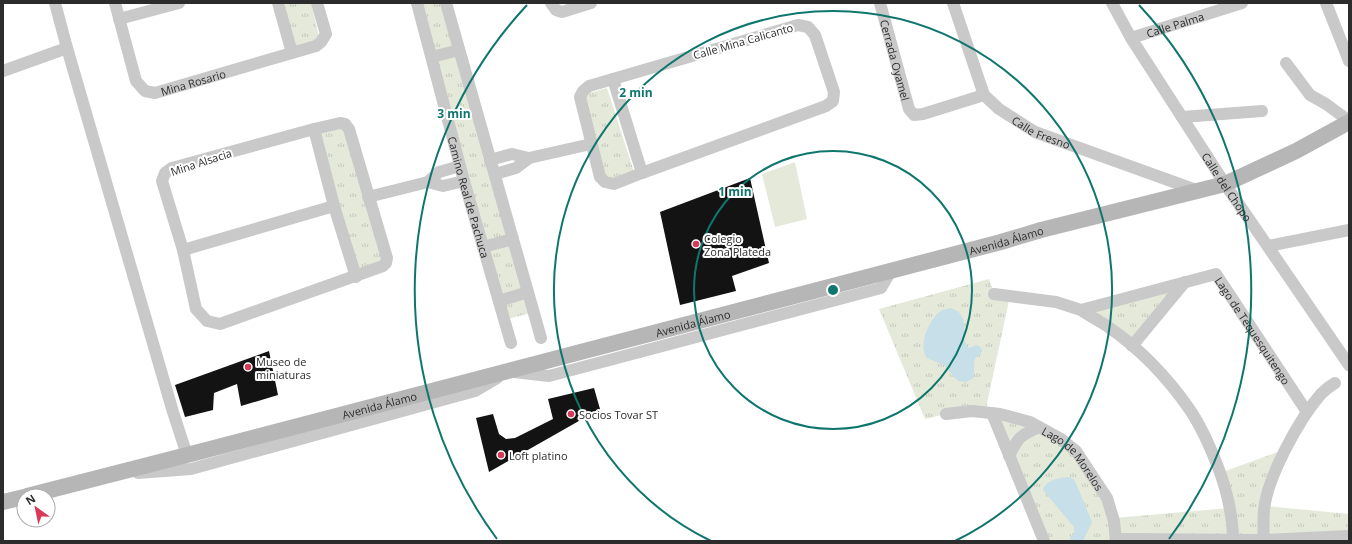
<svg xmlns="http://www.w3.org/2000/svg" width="1352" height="544" viewBox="0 0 1352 544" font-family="'Open Sans',sans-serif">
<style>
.park{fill:url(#park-tufts)}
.pitch{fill:#e4e9da}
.water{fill:#c7dfe8}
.building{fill:#131313}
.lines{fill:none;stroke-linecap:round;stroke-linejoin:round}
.street{stroke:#c9c9c9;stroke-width:12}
.secondary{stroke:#b6b6b6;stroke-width:16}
.ring{fill:none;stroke:#0f766e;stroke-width:2}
.poi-dot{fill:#d83958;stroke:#fff;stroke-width:1.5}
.labels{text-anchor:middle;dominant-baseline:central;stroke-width:4;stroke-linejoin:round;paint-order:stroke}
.street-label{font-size:11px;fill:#2c2c2c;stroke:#fff}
.poi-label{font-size:11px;fill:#2c2c2c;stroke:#fff;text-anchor:start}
.centre{fill:#0f766e;stroke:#fff;stroke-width:2}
.ring-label{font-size:12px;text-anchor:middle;font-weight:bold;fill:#0f766e;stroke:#fff;stroke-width:4;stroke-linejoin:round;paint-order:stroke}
</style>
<defs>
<pattern id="park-tufts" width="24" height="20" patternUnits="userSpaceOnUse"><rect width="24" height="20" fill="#e4e9da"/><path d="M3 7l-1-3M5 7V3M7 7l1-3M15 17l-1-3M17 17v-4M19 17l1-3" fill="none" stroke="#c4c8bb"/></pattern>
</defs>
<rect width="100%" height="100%" fill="#fff"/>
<g class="park">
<polygon points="284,3 311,3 320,41 295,47"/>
<polygon points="418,3 446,3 534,312 504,320"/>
<polygon points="607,88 634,172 606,180 582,95"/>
<polygon points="345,128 383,261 356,271 318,132"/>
<polygon points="989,279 994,294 1010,296 985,413 946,414 925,419 879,309"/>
<polygon points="1185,282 1132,346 1081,310"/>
<polygon points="992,413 1000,414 1076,451 1114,518 1230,508 1220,473 1286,449 1265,506 1349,514 1349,541 1044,541"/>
</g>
<polygon class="pitch" points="795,162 807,219 775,227 762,174"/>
<g class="water">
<path d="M951 308C974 316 957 338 969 348L977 345C980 346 982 348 982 352L976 357 974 361V376L972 379 966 382 958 381 944 365 927 358C918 346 928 324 937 314 941 310 946 309 951 308Z"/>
<path d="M1068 477 1072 478 1075 481 1092 522 1083 541H1070V538L1074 534V527L1043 490C1046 480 1059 478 1068 477Z"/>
</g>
<g class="building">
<polygon points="750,178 769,263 732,276 736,291 680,305 660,212"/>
<polygon points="269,351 278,395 241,406 237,384 214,393 213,410 185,417 175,385"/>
<polygon points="594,388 600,409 489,472 476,418 493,414 499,434 506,439 515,438 553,419 548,399"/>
</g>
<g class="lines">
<g class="street">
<polyline points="55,3 67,48 173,412 187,455"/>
<path id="s1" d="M115 3 136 81 145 91 155 93 316 46 321 42 326 34 317 3"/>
<polyline points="278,3 292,53"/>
<path id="s2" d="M417 3 464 181 511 343"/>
<polyline points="446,3 541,338"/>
<polyline points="551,3 556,10 562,12 591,3"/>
<path id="s3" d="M880 3 909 109 914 115 923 114 984 95"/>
<path id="s4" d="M953 3 984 95 999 109 1035 132 1196 190"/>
<path id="s5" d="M1112 3 1131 38 1225 184 1349 365"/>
<polyline points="1326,3 1349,61"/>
<polyline points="119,19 179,3"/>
<polygon points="798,25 808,27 815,35 834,92 833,101 826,106 642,173 614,184 605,182 600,177 580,97 583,91 589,86"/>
<path id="s6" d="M1131 38 1242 3"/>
<polyline points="432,57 459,50"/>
<polyline points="1286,63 1310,95 1326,104 1349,121"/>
<polyline points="3,71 67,48"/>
<polyline points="613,79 642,173"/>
<polyline points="1182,117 1262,111"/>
<polygon points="340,123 345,124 349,129 387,258 386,263 383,266 220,324 207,321 196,309 183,250 162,181 165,173 172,168 314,129"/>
<polyline points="314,129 334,206 356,277"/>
<polyline points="529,158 591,144"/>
<polyline points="490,160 512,154 529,158 516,168 495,174"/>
<polyline points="460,166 439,172 428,182 443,186 464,181"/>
<polyline points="368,197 428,182"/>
<polyline points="1268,246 1349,230"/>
<polyline points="483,247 513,239"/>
<polyline points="183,250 334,206"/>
<polyline points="994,294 1056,302 1081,310"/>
<polyline points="499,301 528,292"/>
<polyline points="1132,346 1185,282"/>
<polyline points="514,372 549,376 881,288 891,271"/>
<polyline points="992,413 1044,541"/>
<path id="s7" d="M946 414 972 411 1000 414 1030 422 1061 439 1076 451 1107 498 1114 521 1116 541"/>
<path d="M1009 456C1018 437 1021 435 1039 427"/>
<polyline points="138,473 191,469 475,391 497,378"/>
<polyline points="1116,539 1263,540 1349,536"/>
<path id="s8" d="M1233 541C1233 515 1227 491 1218 467 1211 449 1201 426 1190 410 1168 378 1139 348 1107 326 1098 320 1089 316 1081 310L1216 274 1307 412"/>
<path d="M1263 541C1264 531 1263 520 1264 510 1267 478 1299 419 1321 394 1325 390 1330 386 1335 383"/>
</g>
<g class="secondary">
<path id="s9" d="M27 496 187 455 1001 242 1041 230 1225 184 1296 151 1349 122"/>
<polyline points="3,502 24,497"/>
</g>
</g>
<g class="ring">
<circle cx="833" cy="290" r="139"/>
<path d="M711 541A279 279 0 1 1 955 541"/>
<path d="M497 539A418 418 0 0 1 527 5M1139 5A418 418 0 0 1 1169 539"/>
</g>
<g class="poi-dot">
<circle cx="696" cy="244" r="4"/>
<circle cx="248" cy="367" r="4"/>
<circle cx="571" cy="414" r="4"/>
<circle cx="501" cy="455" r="4"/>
</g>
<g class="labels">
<g class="street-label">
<text stroke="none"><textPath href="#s6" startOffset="46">Calle Palma</textPath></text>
<text transform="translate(743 41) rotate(-16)">Calle Mina Calicanto</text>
<text stroke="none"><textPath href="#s3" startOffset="59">Cerrada Oyamel</textPath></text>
<text stroke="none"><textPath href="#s1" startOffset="144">Mina Rosario</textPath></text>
<text stroke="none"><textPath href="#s4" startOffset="166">Calle Fresno</textPath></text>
<text transform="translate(201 162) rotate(-18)">Mina Alsacia</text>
<text stroke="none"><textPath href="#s5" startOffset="217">Calle del Chopo</textPath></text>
<text stroke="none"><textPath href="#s2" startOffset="201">Camino Real de Pachuca</textPath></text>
<text stroke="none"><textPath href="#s9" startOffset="1012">Avenida Álamo</textPath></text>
<text stroke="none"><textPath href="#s9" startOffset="688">Avenida Álamo</textPath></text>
<text stroke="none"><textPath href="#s8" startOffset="496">Lago de Tequesquitengo</textPath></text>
<text stroke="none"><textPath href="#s9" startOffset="364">Avenida Álamo</textPath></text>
<text stroke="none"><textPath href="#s7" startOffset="143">Lago de Morelos</textPath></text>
</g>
<g class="poi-label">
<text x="704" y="238">Colegio<tspan x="704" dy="13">Zona Plateda</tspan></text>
<text x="256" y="361">Museo de<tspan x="256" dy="13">miniaturas</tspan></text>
<text x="579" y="414">Socios Tovar ST</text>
<text x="509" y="455">Loft platino</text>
</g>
</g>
<circle cx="833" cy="290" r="6" class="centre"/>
<g class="ring-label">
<text x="636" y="97">2 min</text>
<text x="454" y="118">3 min</text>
<text x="735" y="196">1 min</text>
</g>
<rect width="1352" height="544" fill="none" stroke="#2c2c2c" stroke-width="8"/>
<g transform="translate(36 508) rotate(327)"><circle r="19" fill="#ffffff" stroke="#ababab"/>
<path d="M0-3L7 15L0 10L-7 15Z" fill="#d83958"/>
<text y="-6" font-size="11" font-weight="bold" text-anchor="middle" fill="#2c2c2c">N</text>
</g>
</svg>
